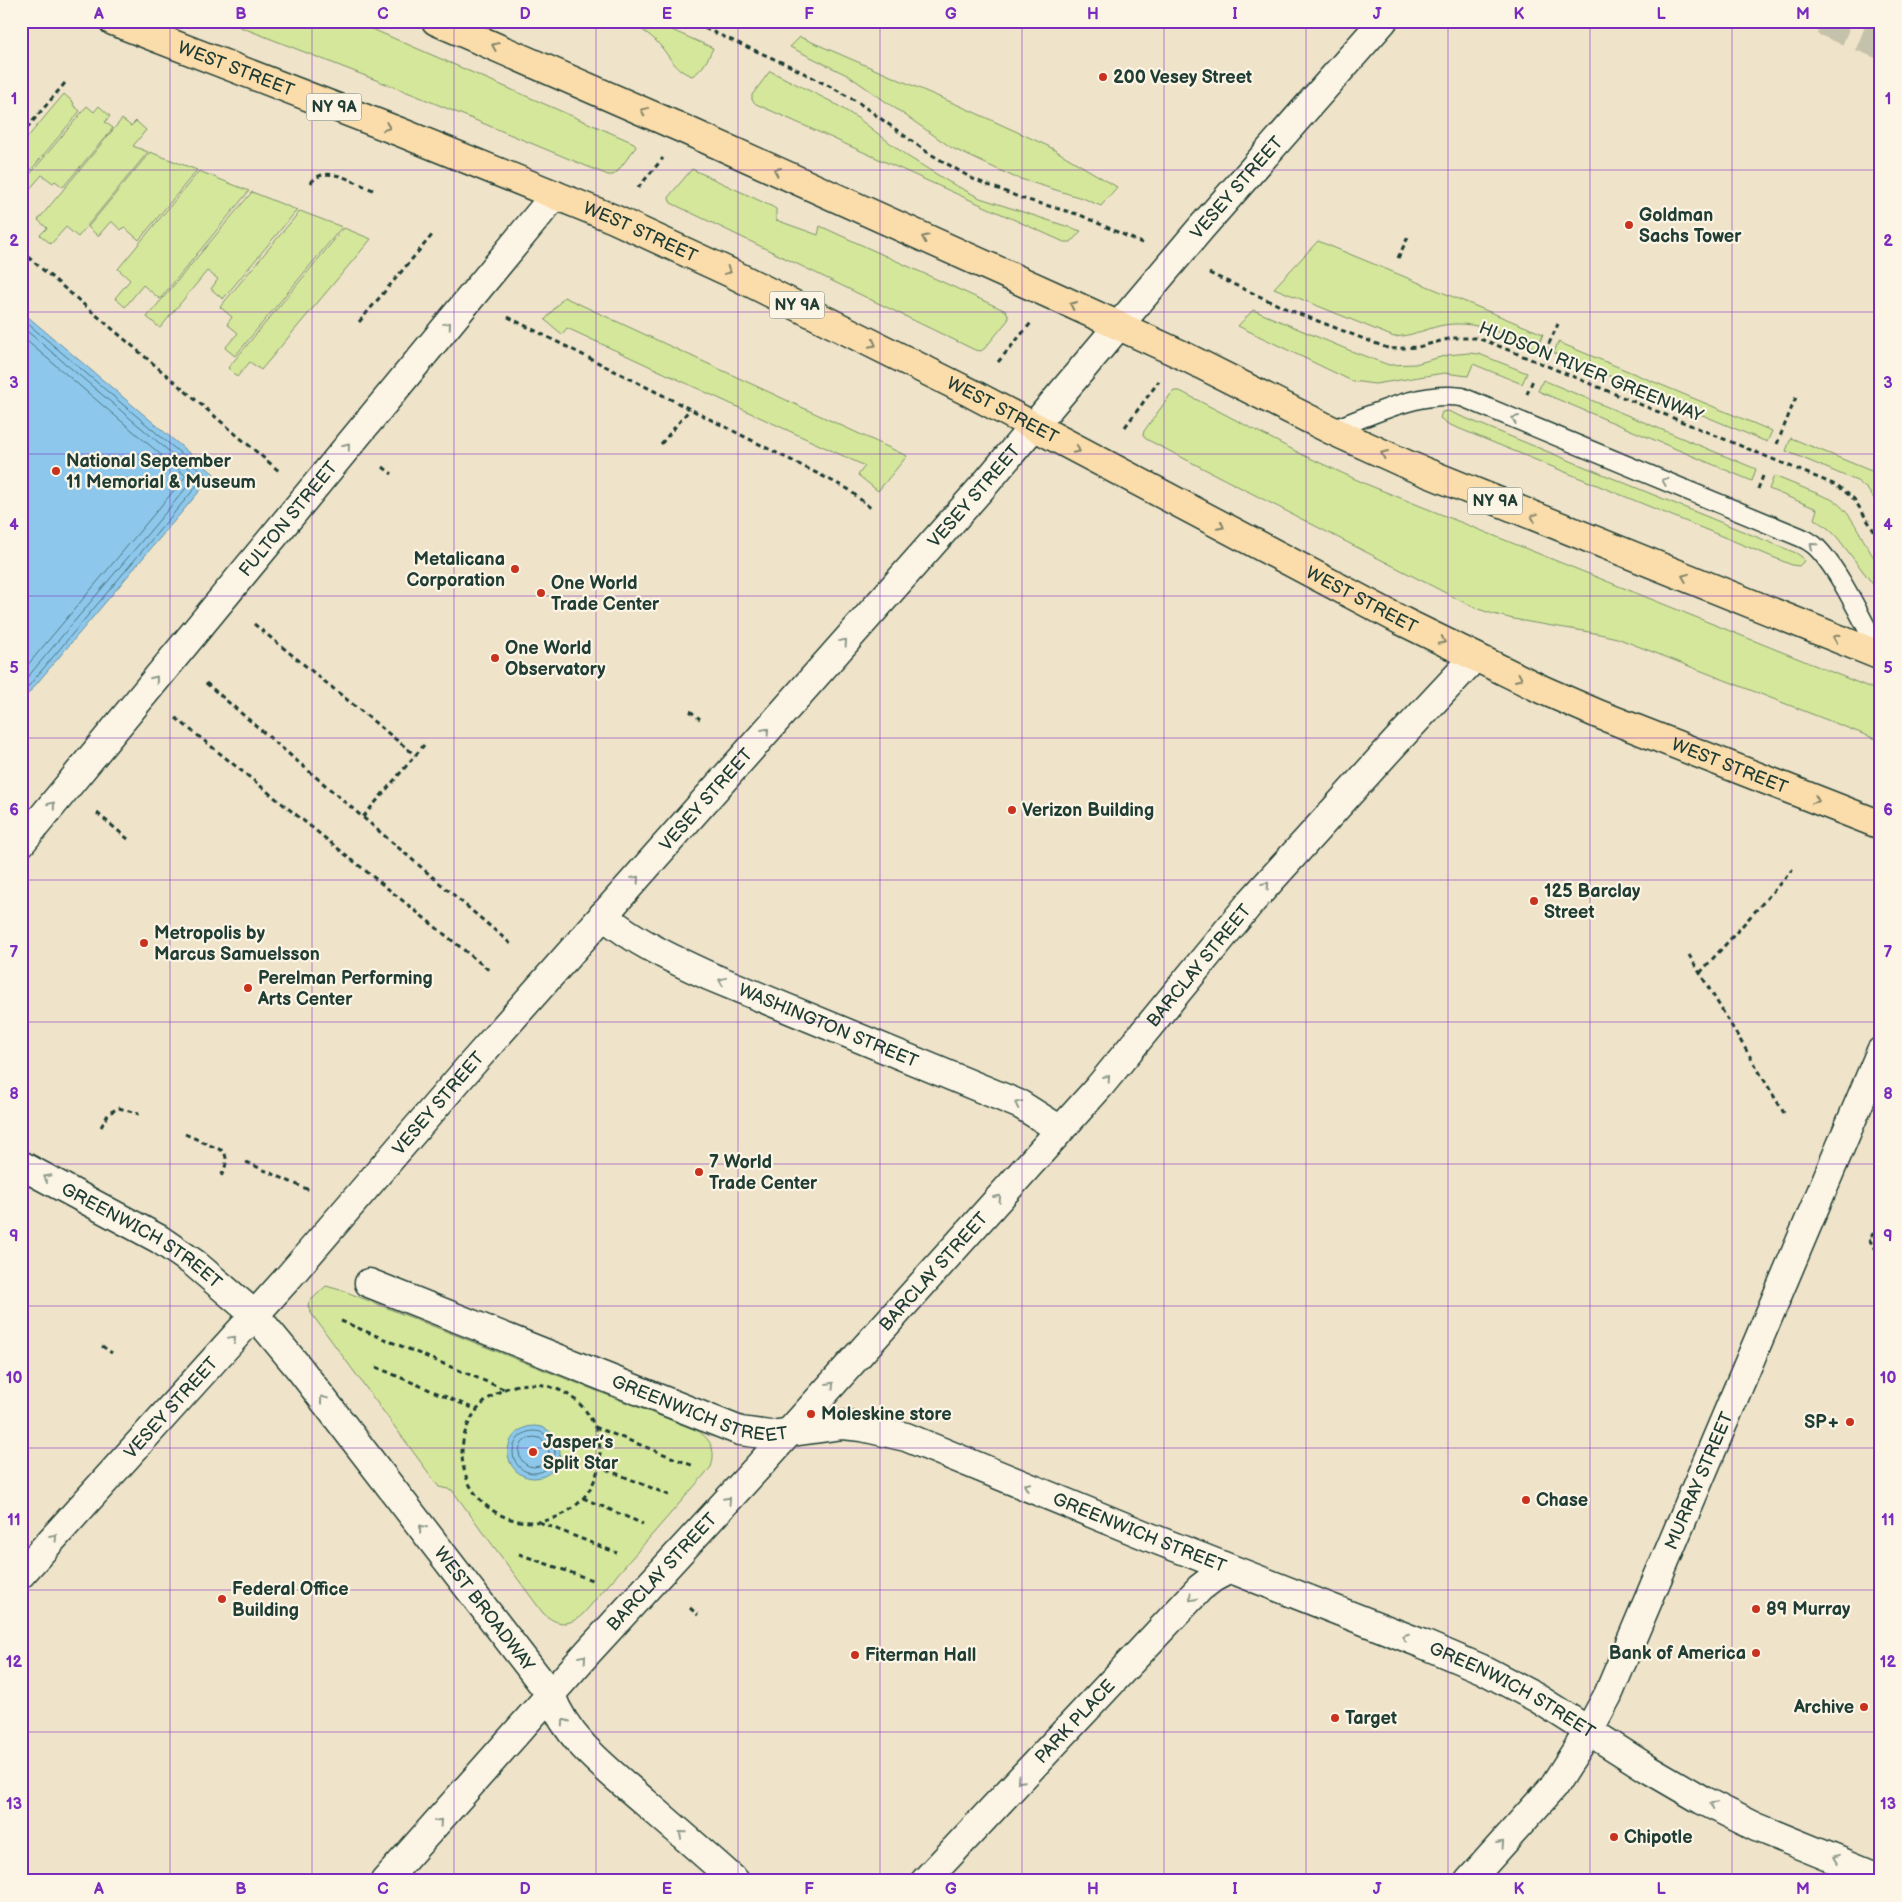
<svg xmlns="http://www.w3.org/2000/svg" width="1902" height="1902" viewBox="0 0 1902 1902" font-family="'Balsamiq Sans',sans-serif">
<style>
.green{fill:#d4e79b;stroke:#7a9268}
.water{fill:#8dc8ec;stroke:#6190a2}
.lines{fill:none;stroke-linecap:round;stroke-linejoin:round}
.shore{stroke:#4b757e;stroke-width:1}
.street-tunnel{stroke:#c5c2ab;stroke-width:28;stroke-dasharray:28 14;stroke-linecap:butt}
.lane-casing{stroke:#1f3d34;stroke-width:21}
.street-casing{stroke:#1f3d34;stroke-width:31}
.secondary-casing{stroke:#1f3d34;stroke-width:31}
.highway-casing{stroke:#1f3d34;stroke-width:31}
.path{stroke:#1f3d34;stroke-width:3;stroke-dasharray:5 4;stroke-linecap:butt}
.lane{stroke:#fcf5e5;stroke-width:18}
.street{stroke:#fcf5e5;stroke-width:28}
.secondary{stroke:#fcf5e5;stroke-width:28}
.highway{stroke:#fbddab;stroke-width:28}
.oneway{stroke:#82856a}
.oneway2{stroke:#8e998c}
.grid{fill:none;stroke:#7b2cbf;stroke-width:1;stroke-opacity:0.55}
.poi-dot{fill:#c8321e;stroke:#fcf5e5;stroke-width:2}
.labels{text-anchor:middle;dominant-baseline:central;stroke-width:4.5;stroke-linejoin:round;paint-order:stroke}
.shield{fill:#fcf5e5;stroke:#617469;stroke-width:1}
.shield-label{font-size:16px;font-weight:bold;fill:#1f3d34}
.street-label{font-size:18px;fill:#1f3d34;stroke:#fcf5e5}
.poi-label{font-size:18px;font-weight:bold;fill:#1f3d34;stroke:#fcf5e5;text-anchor:start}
.neatline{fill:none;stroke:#7b2cbf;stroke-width:2}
.grid-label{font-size:16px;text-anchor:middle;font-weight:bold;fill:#7b2cbf}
</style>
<rect width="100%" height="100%" fill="#efe3c9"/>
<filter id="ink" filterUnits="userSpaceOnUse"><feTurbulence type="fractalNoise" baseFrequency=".02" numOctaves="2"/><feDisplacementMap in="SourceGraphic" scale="10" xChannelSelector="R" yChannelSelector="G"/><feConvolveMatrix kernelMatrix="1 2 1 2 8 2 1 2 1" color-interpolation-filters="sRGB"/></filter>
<g filter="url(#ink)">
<g class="green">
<polygon points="225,21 354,21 634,143 636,147 617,172 613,175 608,175 417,96"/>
<path d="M623 21H651L713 48C708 59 703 70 692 76 673 70 668 52 655 40 646 31 635 26 623 21Z"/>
<polygon points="800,37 967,109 1048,146 1117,187 1101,206 1085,199 1014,177 952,148 849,76 790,47"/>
<polygon points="770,71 832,102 859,119 907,156 949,182 980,198 1081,231 1071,242 1064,242 756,104 752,100 752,95"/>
<polygon points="64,94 74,103 73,105 80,111 21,182 21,145"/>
<polygon points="87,106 94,112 99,106 110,116 105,122 113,128 63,187 55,181 53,183 42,175 27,192 21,188 21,185"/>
<polygon points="122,119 131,126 136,121 146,130 133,146 148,152 78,237 66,227 51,244 40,235 47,228 38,220"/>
<polygon points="150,152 197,170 139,240 124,227 121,230 111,221 98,236 88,227"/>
<polygon points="692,169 771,206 776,209 776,220 818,235 820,226 1006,311 1008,315 1008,320 985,348 981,351 975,350 671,203 669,199 670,195"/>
<polygon points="199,171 249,191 160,299 143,285 125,307 115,298 130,280 118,269"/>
<polygon points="252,192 297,210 223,299 211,289 218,279 207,271 160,328 147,317"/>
<polygon points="300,211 342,227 235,356 225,348 238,333 227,324 232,317 220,307"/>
<polygon points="344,228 371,239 261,370 250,362 237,377 228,368"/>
<path d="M1318 241 1543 334 1537 349C1506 335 1474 318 1439 326 1424 330 1410 336 1394 337L1274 288Z"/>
<polygon points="564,297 907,456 878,491 858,475 865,466 567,328 562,334 545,320"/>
<polygon points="1253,310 1351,351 1389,365 1415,364 1448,355 1469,353 1479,354 1527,373 1522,384 1473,364 1468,376 1444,373 1375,384 1352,381 1238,326"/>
<polygon points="1558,342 1772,431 1767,442 1554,353"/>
<polygon points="1543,380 1756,469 1752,481 1538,391"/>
<path d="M1174 391H1180L1303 455 1366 484 1881 692V741L1617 638C1570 626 1521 625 1475 608L1146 439 1143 435 1144 431 1171 394Z"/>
<polygon points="1448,411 1796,553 1802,557 1804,561 1799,566 1792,565 1448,424 1440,418 1442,412"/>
<polygon points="1791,438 1881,475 1881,508 1867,489 1857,481 1786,451"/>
<path d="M1774 476 1831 499C1856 513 1862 546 1881 566V595L1837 537 1829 529 1814 519 1817 509 1769 489Z"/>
<path d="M326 1286 344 1291 698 1431C712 1440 716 1452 711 1467L583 1614C569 1627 556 1625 543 1613L452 1490 439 1487 311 1313 308 1306 309 1302Z"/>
</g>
<g class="water">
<polygon points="21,311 214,474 21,702"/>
<circle cx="534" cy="1452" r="26"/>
</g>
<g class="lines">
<g class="shore">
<polyline points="21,318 206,475 21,695"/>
<polyline points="21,326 197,475 21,685"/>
<polyline points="21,336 186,476 21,673"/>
<circle cx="534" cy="1452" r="21"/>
<circle cx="534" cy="1452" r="15"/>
</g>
<polyline class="street-tunnel" points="1822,21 1881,45"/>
<defs>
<path id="lane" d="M1331 430C1373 415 1417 391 1462 397L1800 537C1805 539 1810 542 1814 545 1838 566 1864 625 1881 654"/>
<g id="street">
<path id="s1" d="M21 843 555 195"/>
<path id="s2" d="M603 915C635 942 672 959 709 976L1021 1105 1059 1129"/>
<path id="s3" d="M21 1165 159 1239 194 1263 255 1315 299 1368 551 1695C567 1741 611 1772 646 1803 676 1829 706 1855 735 1881"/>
<path id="s4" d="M369 1283 740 1431 770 1435 843 1425 862 1427 906 1437 1152 1538 1423 1644 1482 1669 1537 1698 1647 1768 1702 1800 1756 1827 1881 1878"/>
<path id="s5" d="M21 1574 287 1279 471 1065 985 484 1201 228 1383 21"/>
<path id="s6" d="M925 1881 1200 1588 1213 1578 1230 1569"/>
</g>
<g id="secondary">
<path id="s7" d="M385 1881 589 1651 758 1467 1099 1087 1251 902 1393 745 1475 657"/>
<path id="s8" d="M1469 1881 1553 1787 1588 1732 1608 1695 1881 1051"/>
</g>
<g id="highway">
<path id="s9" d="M113 21 400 132 614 219 731 273 971 393 1402 621 1543 690 1598 714 1881 825"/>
<polyline points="436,21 688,131 1054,296 1180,354 1331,430 1408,465 1881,656"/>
</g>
</defs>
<use href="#lane" class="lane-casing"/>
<use href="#street" class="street-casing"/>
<use href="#secondary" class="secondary-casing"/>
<use href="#highway" class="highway-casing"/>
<g class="path">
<polyline points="688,21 788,65 835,89 859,103 927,152 973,179 1021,198 1080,215 1144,244"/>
<polyline points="21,135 65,83"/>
<path d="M311 183C325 163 355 183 373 190"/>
<polyline points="638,188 663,158"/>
<polyline points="21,251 279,471"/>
<polyline points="1398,258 1408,237"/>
<polyline points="1209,273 1287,309 1390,349 1418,347 1452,338 1476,338 1489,342 1838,486 1854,499 1881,542"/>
<polyline points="508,317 848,489 873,510"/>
<polyline points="359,322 433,234"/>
<polyline points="1545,352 1558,324"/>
<polyline points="998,362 1031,323"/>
<polyline points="1527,394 1533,380"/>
<polyline points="1125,427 1159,381"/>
<polyline points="661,444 690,409"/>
<polyline points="1777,444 1796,397"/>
<polyline points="383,467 392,474"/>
<polyline points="1758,489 1763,476"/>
<polyline points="254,624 415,755"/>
<polyline points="206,683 512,945"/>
<polyline points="690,711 700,719"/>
<polyline points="176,718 490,971"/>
<polyline points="97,813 128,839"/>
<polyline points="363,817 424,745"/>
<polyline points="1689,955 1784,1113"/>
<polyline points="1700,973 1793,869"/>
<polyline points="101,1127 109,1113 119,1108 139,1114"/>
<path d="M185 1134 223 1151C230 1161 224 1169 220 1179"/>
<polyline points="246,1162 309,1190"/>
<polyline points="1881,1228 1868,1238 1881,1256"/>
<polyline points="341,1321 504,1389"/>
<polyline points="102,1346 112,1353"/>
<polyline points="376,1367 477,1410"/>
<circle cx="531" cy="1453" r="69"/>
<polyline points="595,1427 694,1466"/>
<polyline points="598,1466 669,1495"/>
<polyline points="583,1498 643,1524"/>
<polyline points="539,1522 617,1553"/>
<polyline points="519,1554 592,1580"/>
<polyline points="690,1608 698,1615"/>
</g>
<use href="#lane" class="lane"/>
<use href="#street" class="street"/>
<use href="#secondary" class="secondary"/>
<use href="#highway" class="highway"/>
</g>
<defs><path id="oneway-chevron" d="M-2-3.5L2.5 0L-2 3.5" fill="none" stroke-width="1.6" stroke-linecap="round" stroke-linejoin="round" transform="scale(1.25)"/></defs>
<g class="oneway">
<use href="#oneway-chevron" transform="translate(495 46) rotate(-157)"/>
<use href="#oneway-chevron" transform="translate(644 111) rotate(-156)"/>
<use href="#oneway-chevron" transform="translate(387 127) rotate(21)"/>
<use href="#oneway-chevron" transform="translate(777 171) rotate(-156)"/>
<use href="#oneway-chevron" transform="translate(925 238) rotate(-156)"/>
<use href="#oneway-chevron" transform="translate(728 271) rotate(25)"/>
<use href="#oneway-chevron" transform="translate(1073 305) rotate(-155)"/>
<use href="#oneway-chevron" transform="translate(873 344) rotate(27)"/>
<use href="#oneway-chevron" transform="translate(1077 450) rotate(28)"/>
<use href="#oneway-chevron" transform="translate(1384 454) rotate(-156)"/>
<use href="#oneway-chevron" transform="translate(1534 517) rotate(-158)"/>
<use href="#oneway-chevron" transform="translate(1221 526) rotate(28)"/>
<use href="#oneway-chevron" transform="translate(1685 577) rotate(-158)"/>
<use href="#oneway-chevron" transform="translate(1836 638) rotate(-158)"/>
<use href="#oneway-chevron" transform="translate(1442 641) rotate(27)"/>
<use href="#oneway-chevron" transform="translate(1519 678) rotate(25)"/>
<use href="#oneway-chevron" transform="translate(1816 800) rotate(22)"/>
</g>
<g class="oneway2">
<use href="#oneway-chevron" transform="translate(448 325) rotate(-50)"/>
<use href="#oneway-chevron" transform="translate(1515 419) rotate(-157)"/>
<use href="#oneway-chevron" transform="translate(347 446) rotate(-51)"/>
<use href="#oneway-chevron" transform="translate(1665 481) rotate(-158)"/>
<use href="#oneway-chevron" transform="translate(1813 546) rotate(-140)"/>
<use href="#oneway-chevron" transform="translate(844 642) rotate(-49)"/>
<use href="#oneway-chevron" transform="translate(155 679) rotate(-51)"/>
<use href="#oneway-chevron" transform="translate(766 731) rotate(-49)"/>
<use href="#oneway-chevron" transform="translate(52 805) rotate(-51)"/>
<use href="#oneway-chevron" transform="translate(636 879) rotate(-49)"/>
<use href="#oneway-chevron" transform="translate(1266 885) rotate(-48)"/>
<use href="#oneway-chevron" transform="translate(722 981) rotate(-158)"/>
<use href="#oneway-chevron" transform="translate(1107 1078) rotate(-49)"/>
<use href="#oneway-chevron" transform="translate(1018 1104) rotate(-154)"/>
<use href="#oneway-chevron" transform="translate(47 1178) rotate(-152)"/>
<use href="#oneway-chevron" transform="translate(998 1198) rotate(-48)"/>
<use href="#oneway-chevron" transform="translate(233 1339) rotate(-47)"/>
<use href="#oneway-chevron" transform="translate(831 1385) rotate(-48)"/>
<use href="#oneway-chevron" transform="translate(323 1399) rotate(-127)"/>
<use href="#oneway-chevron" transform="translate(1027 1486) rotate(-157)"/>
<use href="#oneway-chevron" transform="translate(728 1500) rotate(-47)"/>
<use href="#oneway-chevron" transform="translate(422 1528) rotate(-128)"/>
<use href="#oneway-chevron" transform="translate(54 1537) rotate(-48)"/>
<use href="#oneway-chevron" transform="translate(1192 1598) rotate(132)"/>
<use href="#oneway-chevron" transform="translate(1405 1637) rotate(-159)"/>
<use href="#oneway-chevron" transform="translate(583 1658) rotate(-49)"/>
<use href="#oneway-chevron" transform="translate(565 1722) rotate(-125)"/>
<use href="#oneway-chevron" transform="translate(1020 1780) rotate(133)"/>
<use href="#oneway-chevron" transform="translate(1713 1805) rotate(-153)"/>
<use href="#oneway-chevron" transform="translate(439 1822) rotate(-48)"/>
<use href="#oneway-chevron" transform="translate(682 1834) rotate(-139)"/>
<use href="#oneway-chevron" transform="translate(1501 1844) rotate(-48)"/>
<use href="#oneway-chevron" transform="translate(1836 1859) rotate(-158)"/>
</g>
</g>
<path class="grid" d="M170 21V1881M312 21V1881M454 21V1881M596 21V1881M738 21V1881M880 21V1881M1022 21V1881M1164 21V1881M1306 21V1881M1448 21V1881M1590 21V1881M1732 21V1881M21 170H1881M21 312H1881M21 454H1881M21 596H1881M21 738H1881M21 880H1881M21 1022H1881M21 1164H1881M21 1306H1881M21 1448H1881M21 1590H1881M21 1732H1881"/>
<g class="poi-dot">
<circle cx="1103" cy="77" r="5"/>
<circle cx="1629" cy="225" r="5"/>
<circle cx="56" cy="471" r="5"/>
<circle cx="515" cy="569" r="5"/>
<circle cx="541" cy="593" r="5"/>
<circle cx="495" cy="658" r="5"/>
<circle cx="1012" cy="810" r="5"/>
<circle cx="1534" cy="901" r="5"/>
<circle cx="144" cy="943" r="5"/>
<circle cx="248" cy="988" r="5"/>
<circle cx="699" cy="1172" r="5"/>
<circle cx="811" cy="1414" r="5"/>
<circle cx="1850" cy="1422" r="5"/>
<circle cx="533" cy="1452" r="5"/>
<circle cx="1526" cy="1500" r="5"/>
<circle cx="222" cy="1599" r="5"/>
<circle cx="1756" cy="1609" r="5"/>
<circle cx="1756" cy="1653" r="5"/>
<circle cx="855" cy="1655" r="5"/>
<circle cx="1864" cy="1707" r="5"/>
<circle cx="1335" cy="1718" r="5"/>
<circle cx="1614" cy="1837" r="5"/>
</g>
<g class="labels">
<g class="shield">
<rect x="306.5" y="93.5" width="55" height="27" rx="4"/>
<rect x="769.5" y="291.5" width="55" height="27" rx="4"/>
<rect x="1467.5" y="487.5" width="55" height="27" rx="4"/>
</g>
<g class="shield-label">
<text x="334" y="107">NY 9A</text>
<text x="797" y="305">NY 9A</text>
<text x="1495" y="501">NY 9A</text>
</g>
<g class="street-label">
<text stroke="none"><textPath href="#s9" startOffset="132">WEST STREET</textPath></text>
<text stroke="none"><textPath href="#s5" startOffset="1844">VESEY STREET</textPath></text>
<text stroke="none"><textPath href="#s9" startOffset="568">WEST STREET</textPath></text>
<text transform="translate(1591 372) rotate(22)">HUDSON RIVER GREENWAY</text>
<text stroke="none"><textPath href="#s9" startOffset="972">WEST STREET</textPath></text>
<text stroke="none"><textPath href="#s5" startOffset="1439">VESEY STREET</textPath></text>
<text stroke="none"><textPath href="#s1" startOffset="420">FULTON STREET</textPath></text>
<text stroke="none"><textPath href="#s9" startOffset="1378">WEST STREET</textPath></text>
<text stroke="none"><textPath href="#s9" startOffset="1782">WEST STREET</textPath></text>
<text stroke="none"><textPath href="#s5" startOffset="1034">VESEY STREET</textPath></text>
<text stroke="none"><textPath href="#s7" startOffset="1225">BARCLAY STREET</textPath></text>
<text stroke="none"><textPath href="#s2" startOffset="252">WASHINGTON STREET</textPath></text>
<text stroke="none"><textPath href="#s5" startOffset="629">VESEY STREET</textPath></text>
<text stroke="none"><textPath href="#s3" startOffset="140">GREENWICH STREET</textPath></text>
<text stroke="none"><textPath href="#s7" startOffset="820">BARCLAY STREET</textPath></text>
<text stroke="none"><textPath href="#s4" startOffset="355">GREENWICH STREET</textPath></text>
<text stroke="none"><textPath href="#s5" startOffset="224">VESEY STREET</textPath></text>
<text stroke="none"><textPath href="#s8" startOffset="466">MURRAY STREET</textPath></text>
<text stroke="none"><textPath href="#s4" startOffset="820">GREENWICH STREET</textPath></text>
<text stroke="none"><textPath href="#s7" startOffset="415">BARCLAY STREET</textPath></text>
<text stroke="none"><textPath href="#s3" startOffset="652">WEST BROADWAY</textPath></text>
<text stroke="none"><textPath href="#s4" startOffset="1225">GREENWICH STREET</textPath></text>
<text stroke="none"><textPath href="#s6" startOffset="219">PARK PLACE</textPath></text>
</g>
<g class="poi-label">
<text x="1113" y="77">200 Vesey Street</text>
<text x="1639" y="215">Goldman<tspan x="1639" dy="21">Sachs Tower</tspan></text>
<text x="66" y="461">National September<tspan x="66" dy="21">11 Memorial &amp; Museum</tspan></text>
<text x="505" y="559" text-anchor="end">Metalicana<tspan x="505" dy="21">Corporation</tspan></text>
<text x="551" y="583">One World<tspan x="551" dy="21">Trade Center</tspan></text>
<text x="505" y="648">One World<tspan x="505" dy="21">Observatory</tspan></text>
<text x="1022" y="810">Verizon Building</text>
<text x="1544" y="891">125 Barclay<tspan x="1544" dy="21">Street</tspan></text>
<text x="154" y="933">Metropolis by<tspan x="154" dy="21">Marcus Samuelsson</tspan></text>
<text x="258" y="978">Perelman Performing<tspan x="258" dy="21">Arts Center</tspan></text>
<text x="709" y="1162">7 World<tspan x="709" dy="21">Trade Center</tspan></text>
<text x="821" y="1414">Moleskine store</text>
<text x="1840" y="1422" text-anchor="end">SP+</text>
<text x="543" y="1442">Jasper’s<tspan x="543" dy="21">Split Star</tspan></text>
<text x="1536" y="1500">Chase</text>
<text x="232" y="1589">Federal Office<tspan x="232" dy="21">Building</tspan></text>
<text x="1766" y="1609">89 Murray</text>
<text x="1746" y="1653" text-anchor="end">Bank of America</text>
<text x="865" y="1655">Fiterman Hall</text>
<text x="1854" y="1707" text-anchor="end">Archive</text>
<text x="1345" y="1718">Target</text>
<text x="1624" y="1837">Chipotle</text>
</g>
</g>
<rect width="1902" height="1902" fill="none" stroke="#fcf5e5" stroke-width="55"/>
<rect x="28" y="28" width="1846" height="1846" class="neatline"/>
<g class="grid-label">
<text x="99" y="19">A</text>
<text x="241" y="19">B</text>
<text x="383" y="19">C</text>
<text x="525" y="19">D</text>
<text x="667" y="19">E</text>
<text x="809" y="19">F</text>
<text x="951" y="19">G</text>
<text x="1093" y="19">H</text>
<text x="1235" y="19">I</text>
<text x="1377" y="19">J</text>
<text x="1519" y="19">K</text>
<text x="1661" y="19">L</text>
<text x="1803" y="19">M</text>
<text x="14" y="104">1</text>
<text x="1888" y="104">1</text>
<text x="14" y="246">2</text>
<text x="1888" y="246">2</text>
<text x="14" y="388">3</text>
<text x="1888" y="388">3</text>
<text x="14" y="530">4</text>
<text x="1888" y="530">4</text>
<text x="14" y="673">5</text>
<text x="1888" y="673">5</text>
<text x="14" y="815">6</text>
<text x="1888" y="815">6</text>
<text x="14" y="957">7</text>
<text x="1888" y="957">7</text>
<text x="14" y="1099">8</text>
<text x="1888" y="1099">8</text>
<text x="14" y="1241">9</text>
<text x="1888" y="1241">9</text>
<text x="14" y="1383">10</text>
<text x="1888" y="1383">10</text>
<text x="14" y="1525">11</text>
<text x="1888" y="1525">11</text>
<text x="14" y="1667">12</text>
<text x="1888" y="1667">12</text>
<text x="14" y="1809">13</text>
<text x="1888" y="1809">13</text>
<text x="99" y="1894">A</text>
<text x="241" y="1894">B</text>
<text x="383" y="1894">C</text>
<text x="525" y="1894">D</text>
<text x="667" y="1894">E</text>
<text x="809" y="1894">F</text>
<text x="951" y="1894">G</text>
<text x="1093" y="1894">H</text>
<text x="1235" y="1894">I</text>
<text x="1377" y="1894">J</text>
<text x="1519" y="1894">K</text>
<text x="1661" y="1894">L</text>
<text x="1803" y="1894">M</text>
</g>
</svg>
